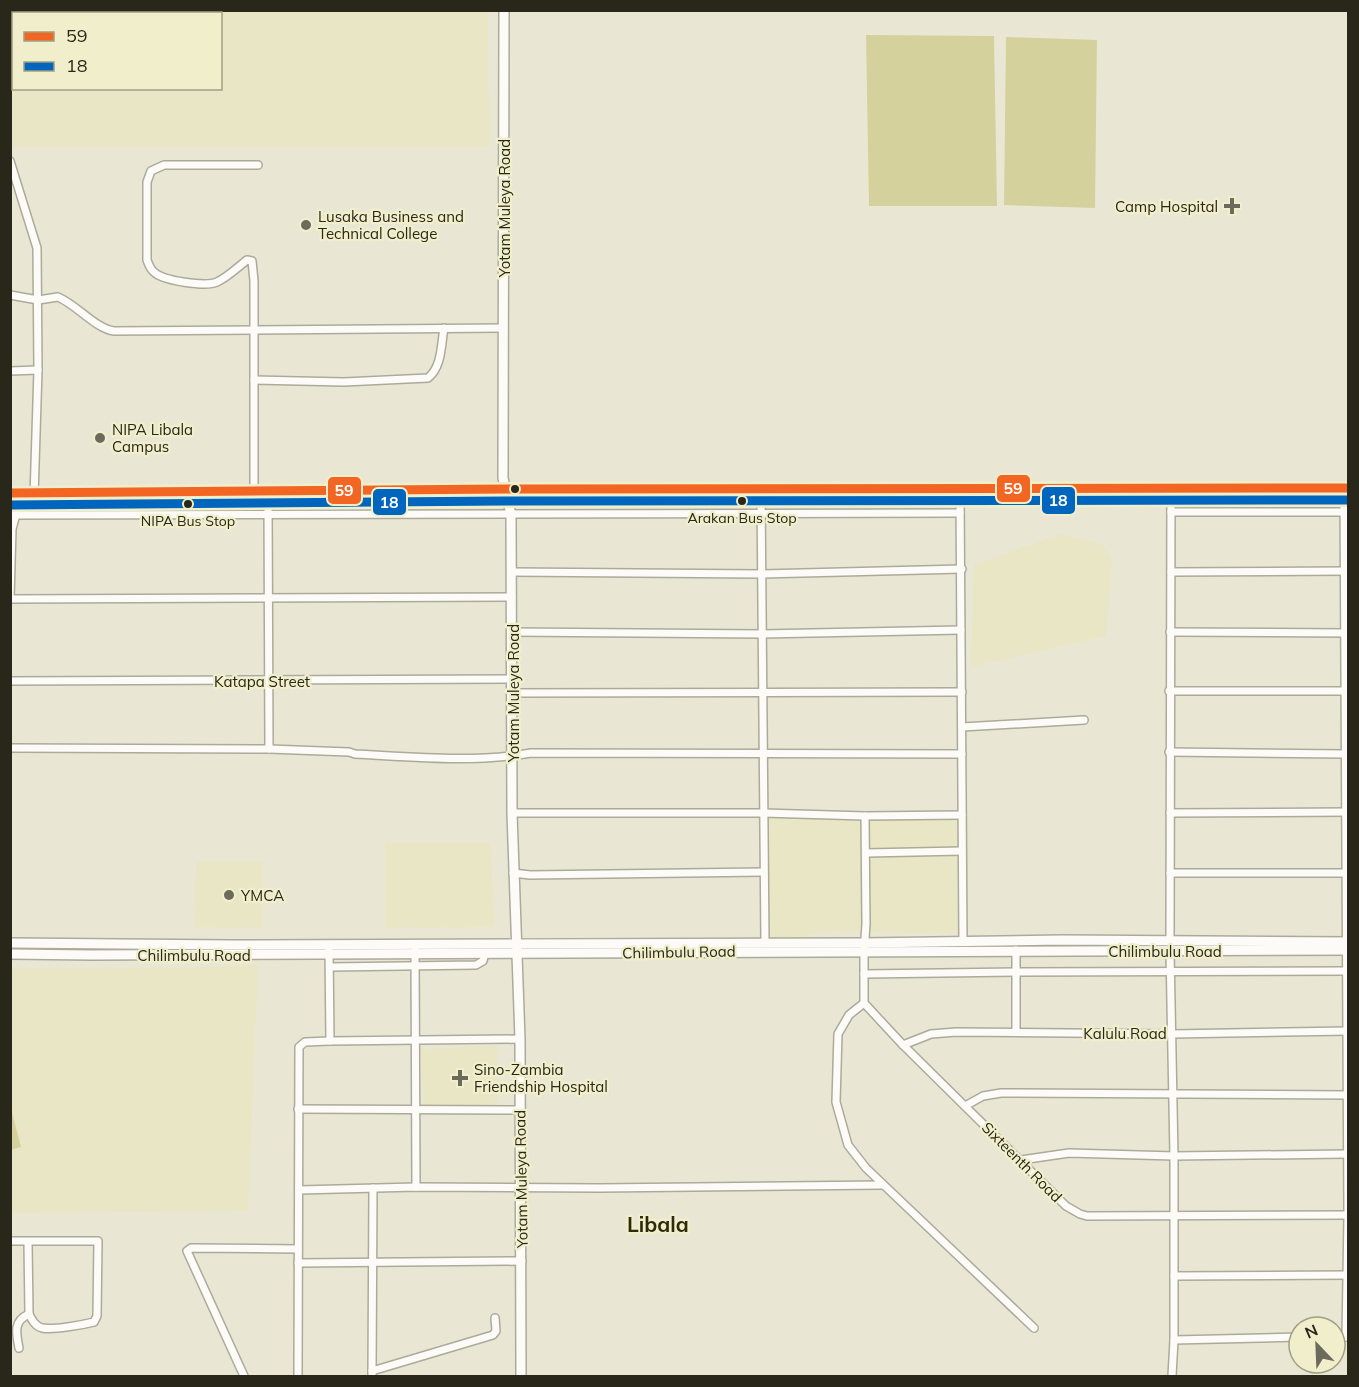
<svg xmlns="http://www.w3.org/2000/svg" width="1359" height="1387" viewBox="0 0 1359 1387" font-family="Mulish,sans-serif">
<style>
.built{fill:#e8e6c5;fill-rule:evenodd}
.green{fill:#d5d19d}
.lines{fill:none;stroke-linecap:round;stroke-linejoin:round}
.street-casing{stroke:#acaa9b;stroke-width:10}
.secondary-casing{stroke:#acaa9b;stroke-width:12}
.street{stroke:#fcfbf8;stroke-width:7}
.secondary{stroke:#fcfbf8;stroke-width:9}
.bus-1-casing{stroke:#f1efcb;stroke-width:14}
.bus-2-casing{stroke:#f1efcb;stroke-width:14}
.bus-1{stroke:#f26522;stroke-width:9}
.bus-2{stroke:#0065bd;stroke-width:9}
.poi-dot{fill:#6c6a5a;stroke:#f1efcb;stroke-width:2}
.bus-dot{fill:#282719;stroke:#f1efcb;stroke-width:2}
.labels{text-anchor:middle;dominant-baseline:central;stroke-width:4.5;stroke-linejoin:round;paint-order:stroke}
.bus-label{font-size:14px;fill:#282719;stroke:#f1efcb}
.poi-label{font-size:15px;fill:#282719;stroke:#f1efcb;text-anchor:start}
.street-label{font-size:15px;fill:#282719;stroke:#f1efcb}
.district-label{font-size:21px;font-weight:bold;fill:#2e2b0c;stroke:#f1efcb}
.line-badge{stroke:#f1efcb;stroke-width:2}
.badge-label{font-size:16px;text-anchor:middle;font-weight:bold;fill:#fff}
</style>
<rect width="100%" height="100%" fill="#e9e7d3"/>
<g class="built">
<path d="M10 11H488L489 147H13L10 139ZM14 14H220V88H14Z"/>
<polygon points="1061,534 1102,544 1112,561 1106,636 971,667 974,565"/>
<polygon points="763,813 865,816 865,820 969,819 968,934 829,931 765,943"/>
<polygon points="385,843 490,843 495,927 385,928"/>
<polygon points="196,862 262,862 262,928 194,927"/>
<polygon points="258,965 248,1211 11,1213 11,968 185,968"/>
<polygon points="497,1046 497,1106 424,1109 421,1049"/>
</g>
<g class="green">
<rect x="141" y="10" width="77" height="4"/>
<polygon points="866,35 994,36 997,206 869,206"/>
<polygon points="1006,37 1097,40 1095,208 1004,205"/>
<polygon points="10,1105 21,1147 11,1150 10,1150"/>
</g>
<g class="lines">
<defs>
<g id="street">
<polyline points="10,161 37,248 38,370 34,497"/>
<path d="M10 295 38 300 58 297C77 305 96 329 114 331L504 328"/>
<polyline points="10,371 38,370"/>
<path d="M254 380 344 382 428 378C442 367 441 345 444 328"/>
<polyline points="1344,494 1348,1215 1346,1337"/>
<path d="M254 495V281L252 261 247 260C238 267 228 277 217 282 206 287 163 281 154 272 150 269 149 265 147 260V182L151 171 164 165H258"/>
<polyline points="761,495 765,943"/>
<polyline points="960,495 963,942"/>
<polyline points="268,501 269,749"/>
<polyline points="1171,512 1348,512"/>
<polyline points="10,515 960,513"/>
<polyline points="512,572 761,574 962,569"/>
<polyline points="1171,572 1348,571"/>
<polyline points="10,599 512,597"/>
<polyline points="10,599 12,529 19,503"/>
<polyline points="512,632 762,634 961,630"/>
<polyline points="1170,632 1347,633"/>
<polyline points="10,681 513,679"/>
<polyline points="1169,691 1348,691"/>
<polyline points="513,693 962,692"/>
<polyline points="962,727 1084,720"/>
<path d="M10 748 269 749 349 752 355 754C413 757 474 763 531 753L962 754"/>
<polyline points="1169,752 1345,754"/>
<polyline points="512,813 763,813 865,816 962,815"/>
<polyline points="1170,813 1348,812"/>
<polyline points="865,816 866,924 864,952 864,1003 903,1045 1066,1206 1080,1214 1087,1216 1348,1215"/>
<polyline points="866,853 962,851"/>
<polyline points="513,873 530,875 763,872"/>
<polyline points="1170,873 1348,873"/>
<polyline points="1170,940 1171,493"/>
<polyline points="329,950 330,1041"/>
<polyline points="415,950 416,1187"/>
<polyline points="1170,951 1174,1156 1174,1340 1172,1376"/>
<polyline points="330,967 476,965 483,961 485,953"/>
<polyline points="864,974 1016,972 1348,971"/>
<polyline points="864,1003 849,1015 838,1034 836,1102 848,1145 866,1168 1034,1328"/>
<polyline points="1016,1032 1016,950"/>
<polyline points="903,1045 931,1034 956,1032 1172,1034 1348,1031"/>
<polyline points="965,1106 983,1096 1001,1093 1348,1095"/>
<polyline points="298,1109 520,1110"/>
<polyline points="1021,1160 1069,1153 1174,1156 1347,1154"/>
<polyline points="299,1190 416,1187 600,1188 883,1185"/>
<path d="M10 1241H98L97 1316 94 1322C82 1325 54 1330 42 1328 35 1326 32 1320 29 1314L28 1242"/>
<polyline points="298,1263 522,1261"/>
<polyline points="1174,1276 1348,1275"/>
<polyline points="1335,1337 1348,1337"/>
<polyline points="1174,1340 1299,1337"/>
<path d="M19 1348C16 1333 13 1321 29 1314"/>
<polyline points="372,1371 493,1335 496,1331 495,1318"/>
<polyline points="244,1376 187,1251 191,1248 298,1249"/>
<polyline points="298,1376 299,1047 305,1042 330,1041 520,1039"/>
<polyline points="372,1376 373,1188"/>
</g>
<g id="secondary">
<polyline points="504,10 503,478 511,515 512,813 520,1039 521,1376"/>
<polyline points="10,493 505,489 1348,488"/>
<polyline points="10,503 509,499 1348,498"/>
<polyline points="10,943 231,945 864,943 1062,940 1348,942"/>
<polyline points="10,954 91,955 1348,950"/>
</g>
</defs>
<use href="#street" class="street-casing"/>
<use href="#secondary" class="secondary-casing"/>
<use href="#street" class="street"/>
<use href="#secondary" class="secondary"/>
<defs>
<polyline id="bus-1" points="10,493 505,489 1348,488"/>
<polyline id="bus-2" points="10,505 505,501 1348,500"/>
</defs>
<use href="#bus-1" class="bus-1-casing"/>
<use href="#bus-2" class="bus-2-casing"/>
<use href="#bus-1" class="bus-1"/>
<use href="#bus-2" class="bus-2"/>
</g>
<g class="poi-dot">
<path d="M1229 197h6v6h6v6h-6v6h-6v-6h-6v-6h6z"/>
<circle cx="306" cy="225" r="6"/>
<circle cx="100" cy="438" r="6"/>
<circle cx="229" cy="895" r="6"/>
<path d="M457 1069h6v6h6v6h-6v6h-6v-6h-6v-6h6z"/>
</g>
<g class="bus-dot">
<circle cx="515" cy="489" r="5"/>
<circle cx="742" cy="501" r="5"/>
<circle cx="188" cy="504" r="5"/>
</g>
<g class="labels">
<g class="bus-label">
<text x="742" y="518">Arakan Bus Stop</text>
<text x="188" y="521">NIPA Bus Stop</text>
</g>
<g class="poi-label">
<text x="1218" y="206" text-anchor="end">Camp Hospital</text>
<text x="318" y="216">Lusaka Business and<tspan x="318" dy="17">Technical College</tspan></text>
<text x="112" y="429">NIPA Libala<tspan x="112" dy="17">Campus</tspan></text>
<text x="241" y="895">YMCA</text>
<text x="474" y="1069">Sino-Zambia<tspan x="474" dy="17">Friendship Hospital</tspan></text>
</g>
<g class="street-label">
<text transform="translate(504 208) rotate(-90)">Yotam Muleya Road</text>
<text x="262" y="681">Katapa Street</text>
<text transform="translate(513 693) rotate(-90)">Yotam Muleya Road</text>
<text x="1165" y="951">Chilimbulu Road</text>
<text transform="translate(679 952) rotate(-1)">Chilimbulu Road</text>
<text x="194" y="955">Chilimbulu Road</text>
<text x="1125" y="1033">Kalulu Road</text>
<text transform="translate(1022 1162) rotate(45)">Sixteenth Road</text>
<text transform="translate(521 1179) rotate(-91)">Yotam Muleya Road</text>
</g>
<g class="district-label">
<text x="658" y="1224">Libala</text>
</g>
</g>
<g class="line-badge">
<rect x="996" y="474" width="35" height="29" rx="6" fill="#f26522"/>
<rect x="327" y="476" width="35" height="29" rx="6" fill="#f26522"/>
<rect x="1041" y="486" width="35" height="29" rx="6" fill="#0065bd"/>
<rect x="372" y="488" width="35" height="28" rx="6" fill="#0065bd"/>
</g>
<g class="badge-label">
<text x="1013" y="494">59</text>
<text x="344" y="496">59</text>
<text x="1058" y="506">18</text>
<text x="389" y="508">18</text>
</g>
<rect width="1359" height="1387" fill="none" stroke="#282719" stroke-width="24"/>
<rect x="12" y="12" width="210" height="78" fill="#f1efcb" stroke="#a19f84" stroke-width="1.5"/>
<rect x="24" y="32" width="30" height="9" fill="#f26522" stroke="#a19f84" stroke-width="1.5"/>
<text x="66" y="42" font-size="18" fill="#282719">59</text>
<rect x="24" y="62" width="30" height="9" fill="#0065bd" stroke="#a19f84" stroke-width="1.5"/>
<text x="66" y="72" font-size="18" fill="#282719">18</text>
<g transform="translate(1317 1345) rotate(337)"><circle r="28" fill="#f1efcb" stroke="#a19f84" stroke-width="1.5"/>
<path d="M0-4.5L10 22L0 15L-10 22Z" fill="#6c6a5a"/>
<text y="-9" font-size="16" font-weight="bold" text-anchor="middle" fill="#282719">N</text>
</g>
</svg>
